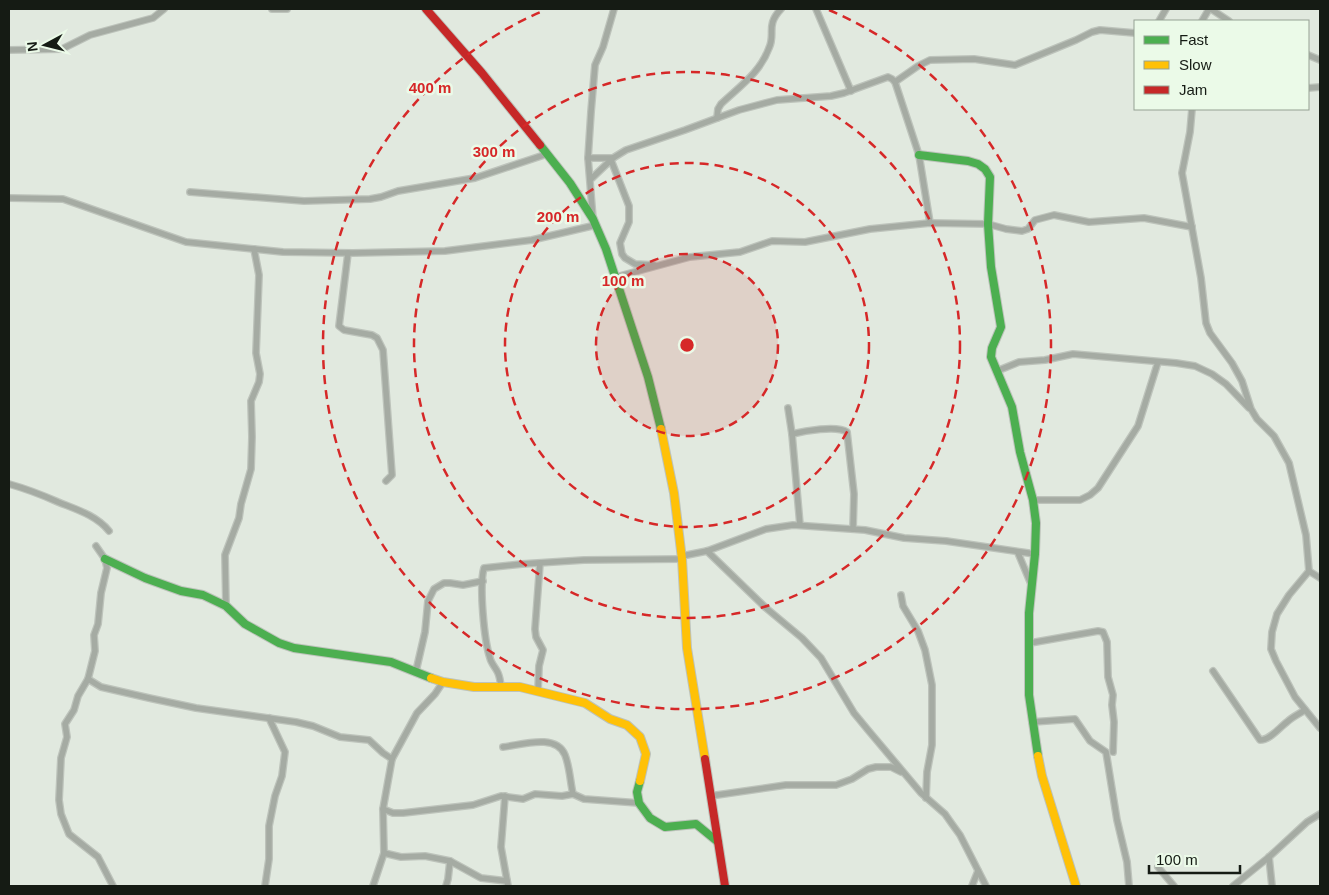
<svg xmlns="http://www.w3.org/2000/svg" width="1329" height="895" viewBox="0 0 1329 895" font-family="Helvetica,sans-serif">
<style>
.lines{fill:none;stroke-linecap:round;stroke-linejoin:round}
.street-casing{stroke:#bdc3bb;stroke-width:8}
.fast-casing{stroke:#bdc3bb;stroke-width:10}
.slow-casing{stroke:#bdc3bb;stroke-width:10}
.jam-casing{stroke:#bdc3bb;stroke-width:10}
.street{stroke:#a5aba3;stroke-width:5.5}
.fast{stroke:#4caf50;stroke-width:8}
.slow{stroke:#ffc107;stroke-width:8}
.jam{stroke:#c62828;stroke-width:8}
.ring{fill:none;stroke:#d62828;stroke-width:2.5;stroke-dasharray:9 6}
.centre{fill:#d62828;stroke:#ebfae8;stroke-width:2.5}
.ring-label{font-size:15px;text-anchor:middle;font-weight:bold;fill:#d62828;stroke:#ebfae8;stroke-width:5;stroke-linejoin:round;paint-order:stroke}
</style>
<rect width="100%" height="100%" fill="#e1e9df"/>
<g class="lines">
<defs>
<g id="street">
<polyline points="272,9 287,9"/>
<polyline points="816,9 851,91"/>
<polyline points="1211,9 1229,21"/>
<polyline points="1159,21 1166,9"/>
<polyline points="1202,21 1209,9"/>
<polyline points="9,50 62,49 90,35 153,18 164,9"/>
<polyline points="1308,55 1320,60"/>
<polyline points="895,82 918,66 930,60 974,59 1015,65 1076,40 1092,32 1100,30 1135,33"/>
<polyline points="1308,88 1320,87"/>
<polyline points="1192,109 1190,132 1182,173 1201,278 1206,323 1210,333 1232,363 1242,381 1251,409 1257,419 1274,436 1289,463 1306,535 1309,571 1289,595 1277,614 1272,632 1271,649 1276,661 1295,697 1320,728"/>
<path d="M717 118 718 109 721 104C740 86 760 73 769 48 776 33 765 26 781 9"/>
<polyline points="588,158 613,158"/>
<polyline points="611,160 629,206 629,222 620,243 622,254 625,258 635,264 654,265"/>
<polyline points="591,179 613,158 626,150 685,130 739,110 777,100 831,96 844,93 888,77 892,79 895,82 919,155 930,223"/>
<polyline points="190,192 304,201 370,199 381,197 398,191 475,178 547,154"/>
<polyline points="9,198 63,199 186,242 283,252 353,253 445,251 532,240 596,225"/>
<polyline points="593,219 588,158 591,112 595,65 603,47 614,9"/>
<polyline points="348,253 339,326 344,330 372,335 377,338 383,350 392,475 386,481"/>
<polyline points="616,277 690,257 740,252 772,241 805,242 870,229 930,223 988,224 1006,229 1022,231 1028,229 1035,220 1054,215 1089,222 1144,218 1192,227"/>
<polyline points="997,371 1019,362 1045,360 1073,354 1176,363 1195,366 1212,374 1226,384 1249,408"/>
<polyline points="788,408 792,434 800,525"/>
<path d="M792 434C804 431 837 425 847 432L854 494 853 529"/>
<path d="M9 484C27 489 40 494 58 502 75 509 96 515 109 531"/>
<polyline points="1033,500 1080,500 1090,495 1098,488 1138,426 1158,362"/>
<polyline points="96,546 105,559 107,568 101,593 98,624 94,635 95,651 88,679 78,696 74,710 65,724 67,737 61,758 59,800 61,814 69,834 98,857 113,886"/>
<polyline points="707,551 766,608 802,638 821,658 854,713 868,730 921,793 945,814 952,824 960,835 986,886"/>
<polyline points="1018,553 1031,584"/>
<polyline points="682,556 707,551 766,529 793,525 865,530 904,538 946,541 1035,554"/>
<polyline points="1309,571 1320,578"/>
<polyline points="901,595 903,606 918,631 925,650 932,685 932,745 927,772 926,798"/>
<polyline points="226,606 225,555 239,518 241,504 251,469 252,437 251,401 259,382 260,374 256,353 259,275 254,249"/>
<polyline points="1030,643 1098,631 1103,632 1107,642 1108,677 1113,695 1112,705 1114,722 1113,752"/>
<polyline points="416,671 425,632 428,601 434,589 444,583 450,583 463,585 483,581"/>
<path d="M1213 671 1260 740C1270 740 1279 728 1287 722 1292 717 1299 714 1305 710"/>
<polyline points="88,679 101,687 149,698 196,708 296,722 313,726 340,737 369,740 383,753 392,759"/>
<path d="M501 686C500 681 500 676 497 671 495 667 491 663 490 658 484 640 479 585 484 568L522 564 584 560 682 559"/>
<polyline points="538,691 539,666 543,650 536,637 535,629 540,563"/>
<polyline points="1032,722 1075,719 1090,741 1106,752 1117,820 1127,862 1129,886"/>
<path d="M503 747C521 745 556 733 565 755 570 768 570 781 573 794L584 799 639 803"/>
<polyline points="505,796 501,847 508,886"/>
<polyline points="710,796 786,785 836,785 852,779 868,769 876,767 891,767 901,772"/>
<polyline points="383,809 393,813 403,813 473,805 501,796 523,799 535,794 562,796 573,794"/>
<polyline points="384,853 401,857 425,856 450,861 481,878 507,881"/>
<polyline points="1269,857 1272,886"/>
<polyline points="1158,867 1174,886"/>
<polyline points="265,886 269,859 269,826 275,796 282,776 285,752 269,718"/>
<polyline points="373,886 384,853 383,809 392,759 417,713 435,694 443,682"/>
<polyline points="446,886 448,879 450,861"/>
<polyline points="972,886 978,871"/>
<polyline points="1233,886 1269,857 1307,822 1320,814"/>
</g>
<g id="fast">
<polyline points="540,145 570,183 593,219 606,249 648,377 661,429"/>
<polyline points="919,155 968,161 978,164 985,169 990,177 988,224 991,267 1001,327 992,348 991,357 1012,407 1020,452 1033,500 1036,523 1035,554 1029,613 1029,695 1038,756"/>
<polyline points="105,559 145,578 181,591 203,595 226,606 245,624 279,643 294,648 391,662 431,678"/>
<polyline points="640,781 637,792 639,803 650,818 665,827 696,824 718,842"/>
</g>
<g id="slow">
<polyline points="661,429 674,493 682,559 687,648 705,759"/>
<polyline points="431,678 443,682 474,687 520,687 585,703 610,719 627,725 640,737 646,754 640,781"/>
<polyline points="1038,756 1042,776 1076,886"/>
</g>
<g id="jam">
<polyline points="426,9 482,73 540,145"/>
<polyline points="705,759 725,886"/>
</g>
</defs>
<use href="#street" class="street-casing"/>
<use href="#fast" class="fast-casing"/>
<use href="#slow" class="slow-casing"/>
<use href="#jam" class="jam-casing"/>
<use href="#street" class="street"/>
<use href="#fast" class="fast"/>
<use href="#slow" class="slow"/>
<use href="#jam" class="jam"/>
</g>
<circle cx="687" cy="345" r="91" fill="#d62828" fill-opacity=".12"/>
<g class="ring">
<circle cx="687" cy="345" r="91"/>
<circle cx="687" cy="345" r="182"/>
<circle cx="687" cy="345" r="273"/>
<path d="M829 10A364 364 0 1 1 545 10"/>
</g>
<circle cx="687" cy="345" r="8" class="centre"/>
<g class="ring-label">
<text x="430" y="93">400 m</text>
<text x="494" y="157">300 m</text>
<text x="558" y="222">200 m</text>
<text x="623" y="286">100 m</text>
</g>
<rect width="1329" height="895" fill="none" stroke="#151b14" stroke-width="20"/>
<rect x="1134" y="20" width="175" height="90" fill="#ebfae8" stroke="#95a193"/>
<rect x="1144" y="36" width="25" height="8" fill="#4caf50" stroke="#95a193"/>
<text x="1179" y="45" font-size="15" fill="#151b14">Fast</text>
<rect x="1144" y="61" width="25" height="8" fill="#ffc107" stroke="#95a193"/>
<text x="1179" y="70" font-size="15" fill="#151b14">Slow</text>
<rect x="1144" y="86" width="25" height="8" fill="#c62828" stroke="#95a193"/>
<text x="1179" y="95" font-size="15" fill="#151b14">Jam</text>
<g transform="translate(45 45) rotate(263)" stroke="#ebfae8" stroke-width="4" paint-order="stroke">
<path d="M0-4L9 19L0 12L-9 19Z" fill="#151b14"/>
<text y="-8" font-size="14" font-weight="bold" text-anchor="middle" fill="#151b14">N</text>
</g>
<path d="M1149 865v8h91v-8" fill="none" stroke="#151b14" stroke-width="2.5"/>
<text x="1156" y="865" font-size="15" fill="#151b14" stroke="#ebfae8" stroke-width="4" paint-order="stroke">100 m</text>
</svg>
